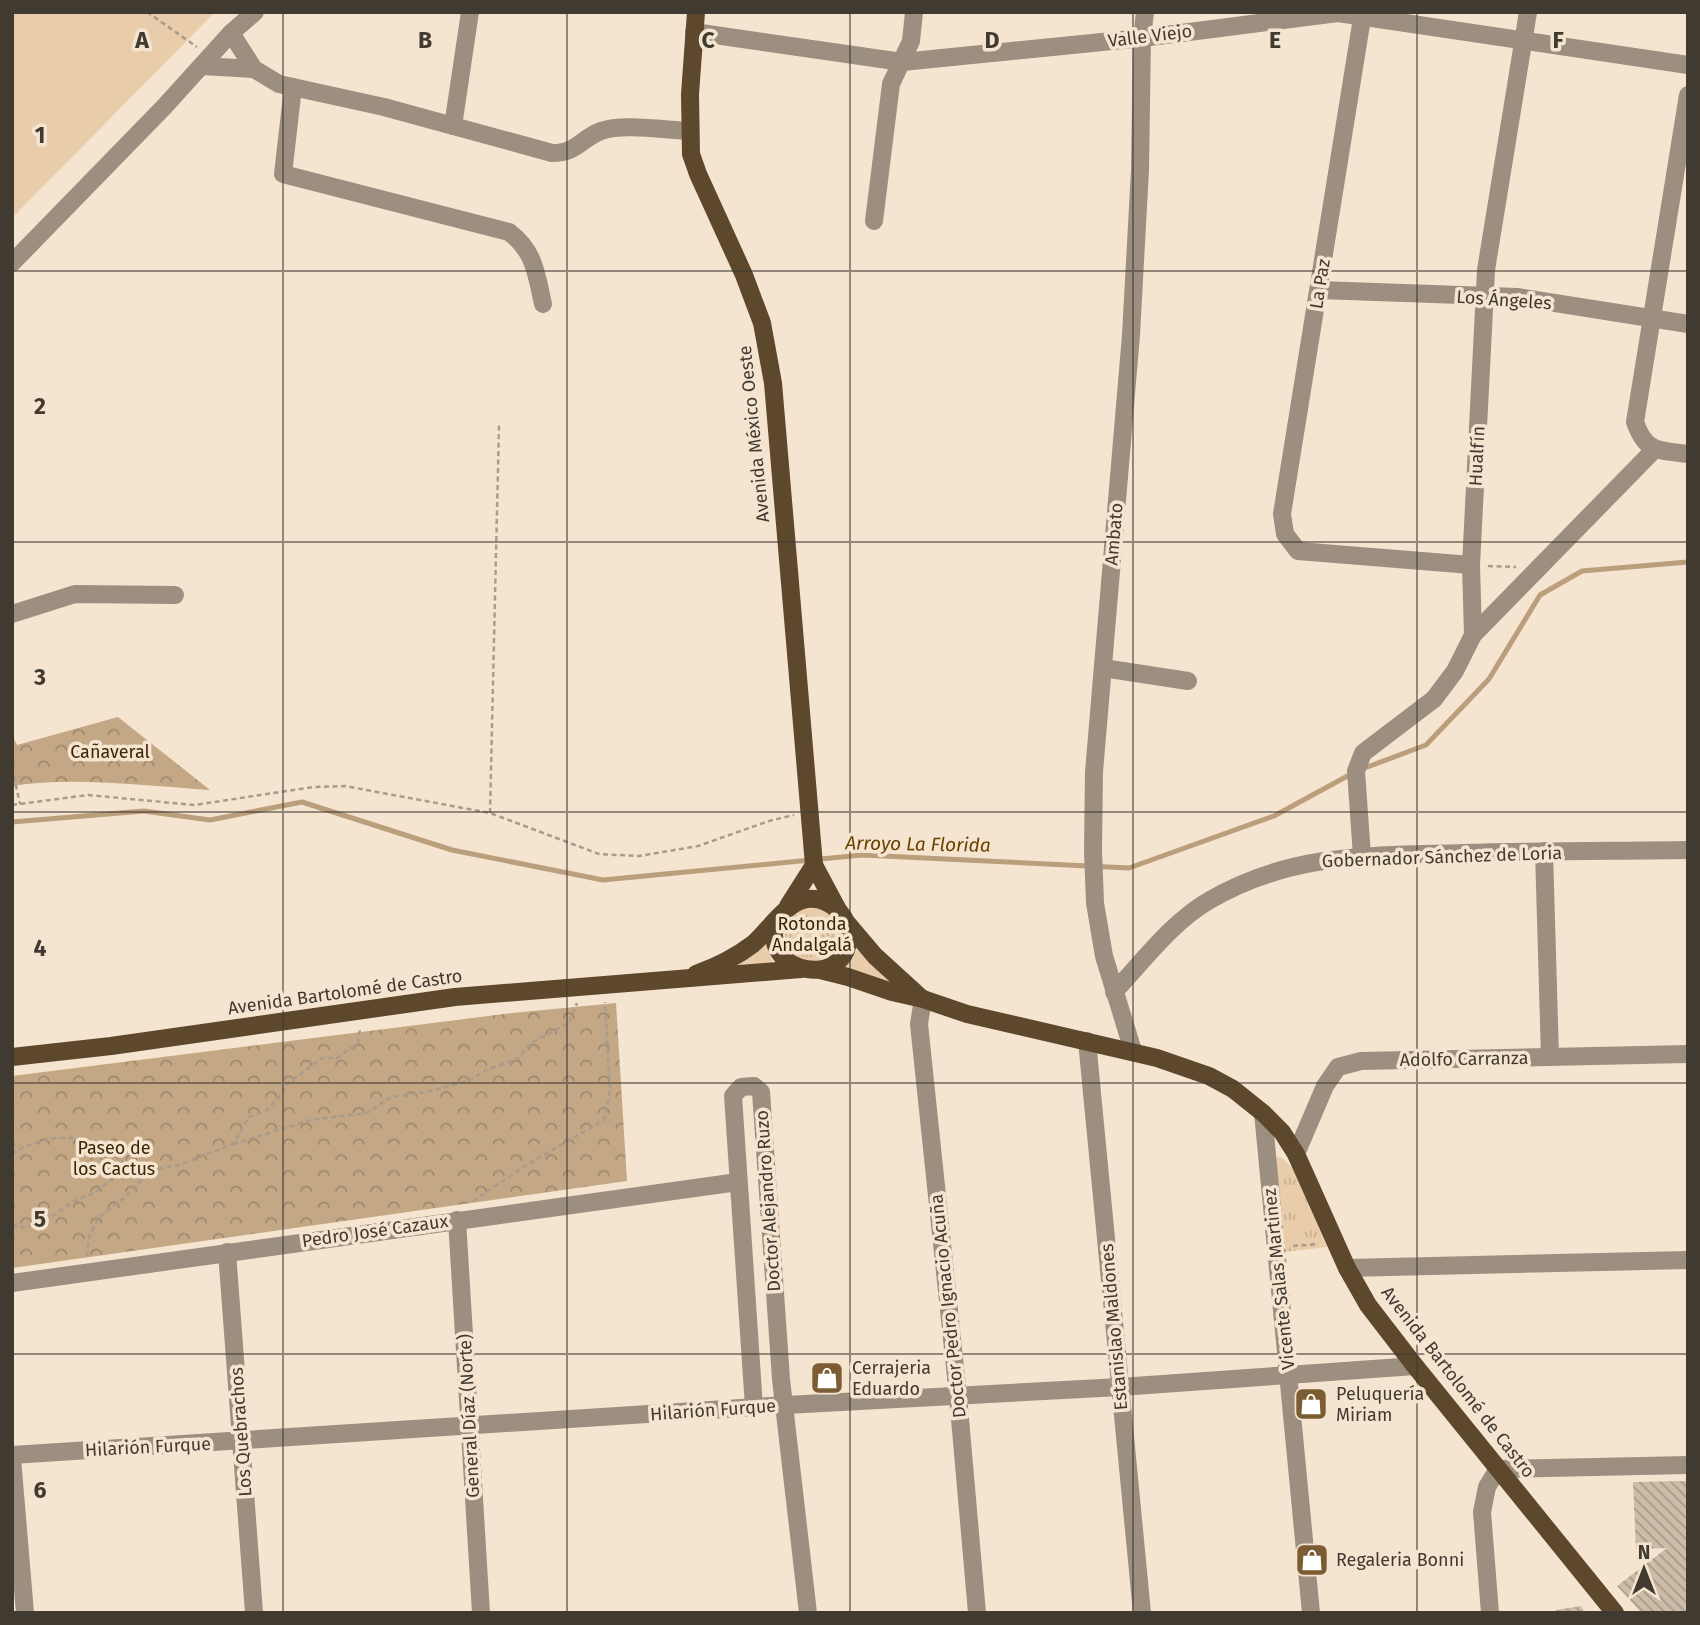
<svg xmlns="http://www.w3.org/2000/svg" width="1700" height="1625" viewBox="0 0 1700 1625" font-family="'Fira Sans',sans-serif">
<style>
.grass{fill:#e9cca9}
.forest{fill:url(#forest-crowns)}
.park{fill:url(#park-tufts)}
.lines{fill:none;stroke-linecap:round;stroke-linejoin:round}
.stream{stroke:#bb9e7b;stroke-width:5}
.building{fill:url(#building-back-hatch)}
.path{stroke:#a89c8c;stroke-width:2.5;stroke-dasharray:5 3.5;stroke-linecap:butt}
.minor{stroke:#9c8f80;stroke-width:18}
.major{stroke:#5e482d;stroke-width:18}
.grid{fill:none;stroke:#403a31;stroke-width:2;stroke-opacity:0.55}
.labels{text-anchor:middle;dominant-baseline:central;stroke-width:7;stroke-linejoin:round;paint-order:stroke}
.street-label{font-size:18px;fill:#403a31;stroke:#f5e4cf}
.park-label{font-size:18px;fill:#3b2608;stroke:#f5e4cf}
.poi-label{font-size:18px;fill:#403a31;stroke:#f5e4cf;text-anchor:start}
.water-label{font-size:19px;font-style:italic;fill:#6a4300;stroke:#f5e4cf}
.grid-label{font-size:23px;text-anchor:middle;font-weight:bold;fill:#403a31;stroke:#f5e4cf;stroke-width:7;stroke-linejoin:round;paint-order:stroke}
</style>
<defs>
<pattern id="forest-crowns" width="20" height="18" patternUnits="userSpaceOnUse" patternTransform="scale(1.75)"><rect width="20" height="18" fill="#c4a784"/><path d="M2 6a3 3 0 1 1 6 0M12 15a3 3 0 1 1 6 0" fill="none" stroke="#a1896d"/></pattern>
<pattern id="park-tufts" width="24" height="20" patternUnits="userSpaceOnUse" patternTransform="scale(1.75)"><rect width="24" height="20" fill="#e9cca9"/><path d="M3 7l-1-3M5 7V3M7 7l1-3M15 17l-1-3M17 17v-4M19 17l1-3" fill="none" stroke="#c9b092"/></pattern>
<pattern id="building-back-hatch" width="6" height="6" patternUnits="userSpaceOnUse" patternTransform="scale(1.75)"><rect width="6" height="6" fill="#ccbca8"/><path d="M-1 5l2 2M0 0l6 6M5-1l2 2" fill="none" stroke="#a79a89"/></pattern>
</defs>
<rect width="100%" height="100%" fill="#f5e4cf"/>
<g class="grass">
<polygon points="12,12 215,12 12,218"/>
<polygon points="766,944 773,963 735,967"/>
<polygon points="857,950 894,984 844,969"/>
</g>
<g class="forest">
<path d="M118 717 210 790C150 786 71 776 12 786V735L17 745Z"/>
<polygon points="616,1003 627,1181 12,1268 12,1076 512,1013"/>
</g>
<g class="park">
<circle cx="812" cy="934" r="27"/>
<polygon points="1281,1157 1293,1169 1327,1247 1284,1252 1275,1161 1276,1158"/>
</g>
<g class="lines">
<g class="stream">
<polyline points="1362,769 1426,745 1489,679 1540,595 1582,571 1688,562"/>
<polyline points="12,822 144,811 210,820 302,802 452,850 603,880 862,855 1129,868 1274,816 1353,773"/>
</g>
</g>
<g class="building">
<polygon points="1688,1481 1688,1613 1642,1613 1617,1586 1667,1548 1636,1549 1633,1482"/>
<polygon points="1581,1606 1585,1613 1557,1613 1556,1610"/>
</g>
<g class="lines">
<g class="path">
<polyline points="147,12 197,47"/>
<polyline points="1488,566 1516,567"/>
<polyline points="12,768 20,804"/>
<polyline points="12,805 88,795 194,805 314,787 345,786 490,813 599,854 639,856 698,846 769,821 794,815"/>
<polyline points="490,813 499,425"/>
<polyline points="233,1144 311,1120 367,1113 391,1097 427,1092 470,1080 487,1070 519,1058 531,1043 569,1023 577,1003"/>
<path d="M12 1154C37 1138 70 1132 97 1144 108 1149 119 1160 129 1167"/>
<polyline points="473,1201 528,1164 604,1120 610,1091 605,1002"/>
<polyline points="12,1225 24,1228 51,1217 74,1201 94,1193 129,1167 151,1170"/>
<polyline points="1293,1246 1318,1244"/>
<polyline points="87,1256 89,1237 99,1217 125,1197 151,1170 179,1165 233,1144 249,1117 267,1110 281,1095 287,1084 322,1058 337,1058 358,1043 360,1029"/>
</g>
<g class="minor">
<polyline points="1363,12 1282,514 1285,534 1298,551 1471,565"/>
<polyline points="694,32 902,62 1142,38 1338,13 1688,65"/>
<path d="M231 33 254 69 279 84 384 107 552 153C577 153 580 139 601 131 622 123 665 130 689 131"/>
<polyline points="202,66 254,69"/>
<path d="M293 87 283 174 509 232C535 252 536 273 543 304"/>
<path d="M1688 95 1635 422C1646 453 1658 450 1688 454"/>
<polyline points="453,126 470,12"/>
<polyline points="874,221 891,84 911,41 914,12"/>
<polyline points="12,263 164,107 231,33 255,12"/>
<polyline points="1319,290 1517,297 1688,324"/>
<polyline points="12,614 75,594 175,595"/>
<polyline points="1473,635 1655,449"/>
<polyline points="1103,668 1188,681"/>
<polyline points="1544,851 1550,1057"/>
<polyline points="1362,856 1356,771 1363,753 1434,699 1455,671 1473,635 1471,565 1486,270 1528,12"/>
<path d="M1114 992C1144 960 1173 921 1210 900 1293 852 1372 856 1464 853 1538 851 1613 851 1688 850"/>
<polyline points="923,999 919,1024 958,1396 977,1613"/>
<polyline points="1087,1041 1142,1613"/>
<polyline points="1133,1051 1104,956 1095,903 1093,851 1094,772 1131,335 1140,170 1142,38 1145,12"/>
<polyline points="1263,1113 1311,1613"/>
<polyline points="1296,1154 1325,1086 1338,1067 1361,1061 1688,1054"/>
<polyline points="457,1220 481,1613"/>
<polyline points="227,1252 254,1613"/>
<polyline points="1347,1268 1688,1260"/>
<polyline points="12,1283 738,1182"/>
<polyline points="754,1407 733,1096 741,1087 754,1086 761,1092 781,1379 808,1613"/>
<polyline points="12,1455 786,1405 1120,1387 1415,1366"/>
<polyline points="12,1458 25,1613"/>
<polyline points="1490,1613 1482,1512 1487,1487 1498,1469 1688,1465"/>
</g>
<g class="major">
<polyline points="696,12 690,94 691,154 698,174 744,275 762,323 773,383 814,865 838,910"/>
<polyline points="788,906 814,865"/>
<polyline points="847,923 875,956 920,997"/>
<polyline points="820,970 848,977 892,992 923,999 967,1014 1157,1058 1209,1076 1233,1089 1263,1113 1282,1132 1296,1154 1347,1268 1368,1305 1415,1366 1615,1613"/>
<path d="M696 974C716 967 736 957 753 944 774 926 793 887 826 902 837 907 847 918 848 930 855 991 756 977 777 919"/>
<polyline points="12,1057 111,1046 455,997 801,969"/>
</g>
</g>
<path class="grid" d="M283 12V1613M567 12V1613M850 12V1613M1133 12V1613M1417 12V1613M12 271H1688M12 542H1688M12 812H1688M12 1083H1688M12 1354H1688"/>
<defs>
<symbol id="shop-square" viewBox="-11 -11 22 22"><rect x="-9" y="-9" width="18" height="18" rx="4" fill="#7c5c32" stroke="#f5e4cf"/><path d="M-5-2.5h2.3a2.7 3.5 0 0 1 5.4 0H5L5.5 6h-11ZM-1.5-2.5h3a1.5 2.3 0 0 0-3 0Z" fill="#fff"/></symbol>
</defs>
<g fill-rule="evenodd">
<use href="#shop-square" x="808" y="1359" width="38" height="38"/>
<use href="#shop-square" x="1292" y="1385" width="38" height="38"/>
<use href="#shop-square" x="1293" y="1541" width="38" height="38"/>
</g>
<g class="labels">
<g class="street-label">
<text transform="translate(1150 36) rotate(-7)">Valle Viejo</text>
<text transform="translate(1320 284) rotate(-81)">La Paz</text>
<text transform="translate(1504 300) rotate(4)">Los Ángeles</text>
<text transform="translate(754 434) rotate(-96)">Avenida México Oeste</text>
<text transform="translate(1477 456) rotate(-87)">Hualfín</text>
<text transform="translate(1114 534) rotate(-85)">Ambato</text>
<text transform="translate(1442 857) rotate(-2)">Gobernador Sánchez de Loria</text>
<text transform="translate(345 992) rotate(-8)">Avenida Bartolomé de Castro</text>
<text transform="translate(1464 1059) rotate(-1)">Adolfo Carranza</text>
<text transform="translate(768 1201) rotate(-94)">Doctor Alejandro Ruzo</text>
<text transform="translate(375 1231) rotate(-8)">Pedro José Cazaux</text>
<text transform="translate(1279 1279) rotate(-96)">Vicente Salas Martinez</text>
<text transform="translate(948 1306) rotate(-96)">Doctor Pedro Ignacio Acuña</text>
<text transform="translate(1114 1327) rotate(-95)">Estanislao Maldones</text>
<text transform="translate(1458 1382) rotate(52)">Avenida Bartolomé de Castro</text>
<text transform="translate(713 1410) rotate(-4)">Hilarión Furque</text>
<text transform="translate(469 1416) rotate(-93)">General Díaz (Norte)</text>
<text transform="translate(241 1432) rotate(-94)">Los Quebrachos</text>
<text transform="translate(148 1447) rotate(-3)">Hilarión Furque</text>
</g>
<g class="park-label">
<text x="110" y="752">Cañaveral</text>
<text x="812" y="924">Rotonda<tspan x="812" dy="21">Andalgalá</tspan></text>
<text x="114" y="1148">Paseo de<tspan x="114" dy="21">los Cactus</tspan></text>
</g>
<g class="poi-label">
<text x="852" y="1368">Cerrajeria<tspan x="852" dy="21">Eduardo</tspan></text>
<text x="1336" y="1394">Peluquería<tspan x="1336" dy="21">Miriam</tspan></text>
<text x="1336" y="1560">Regaleria Bonni</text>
</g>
<g class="water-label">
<text transform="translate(918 844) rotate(1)">Arroyo La Florida</text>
</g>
</g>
<g class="grid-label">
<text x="142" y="48">A</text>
<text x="425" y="48">B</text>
<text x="708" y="48">C</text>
<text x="992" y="48">D</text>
<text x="1275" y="48">E</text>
<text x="1558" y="48">F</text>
<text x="40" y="143">1</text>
<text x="40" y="414">2</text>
<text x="40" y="685">3</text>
<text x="40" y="956">4</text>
<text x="40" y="1227">5</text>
<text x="40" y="1498">6</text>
</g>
<rect width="1700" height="1625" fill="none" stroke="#403a31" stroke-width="28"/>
<g transform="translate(1644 1569)" stroke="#f5e4cf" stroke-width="5" paint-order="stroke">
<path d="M0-5L12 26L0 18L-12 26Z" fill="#403a31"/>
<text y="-10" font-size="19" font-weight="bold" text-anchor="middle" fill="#403a31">N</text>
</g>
</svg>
